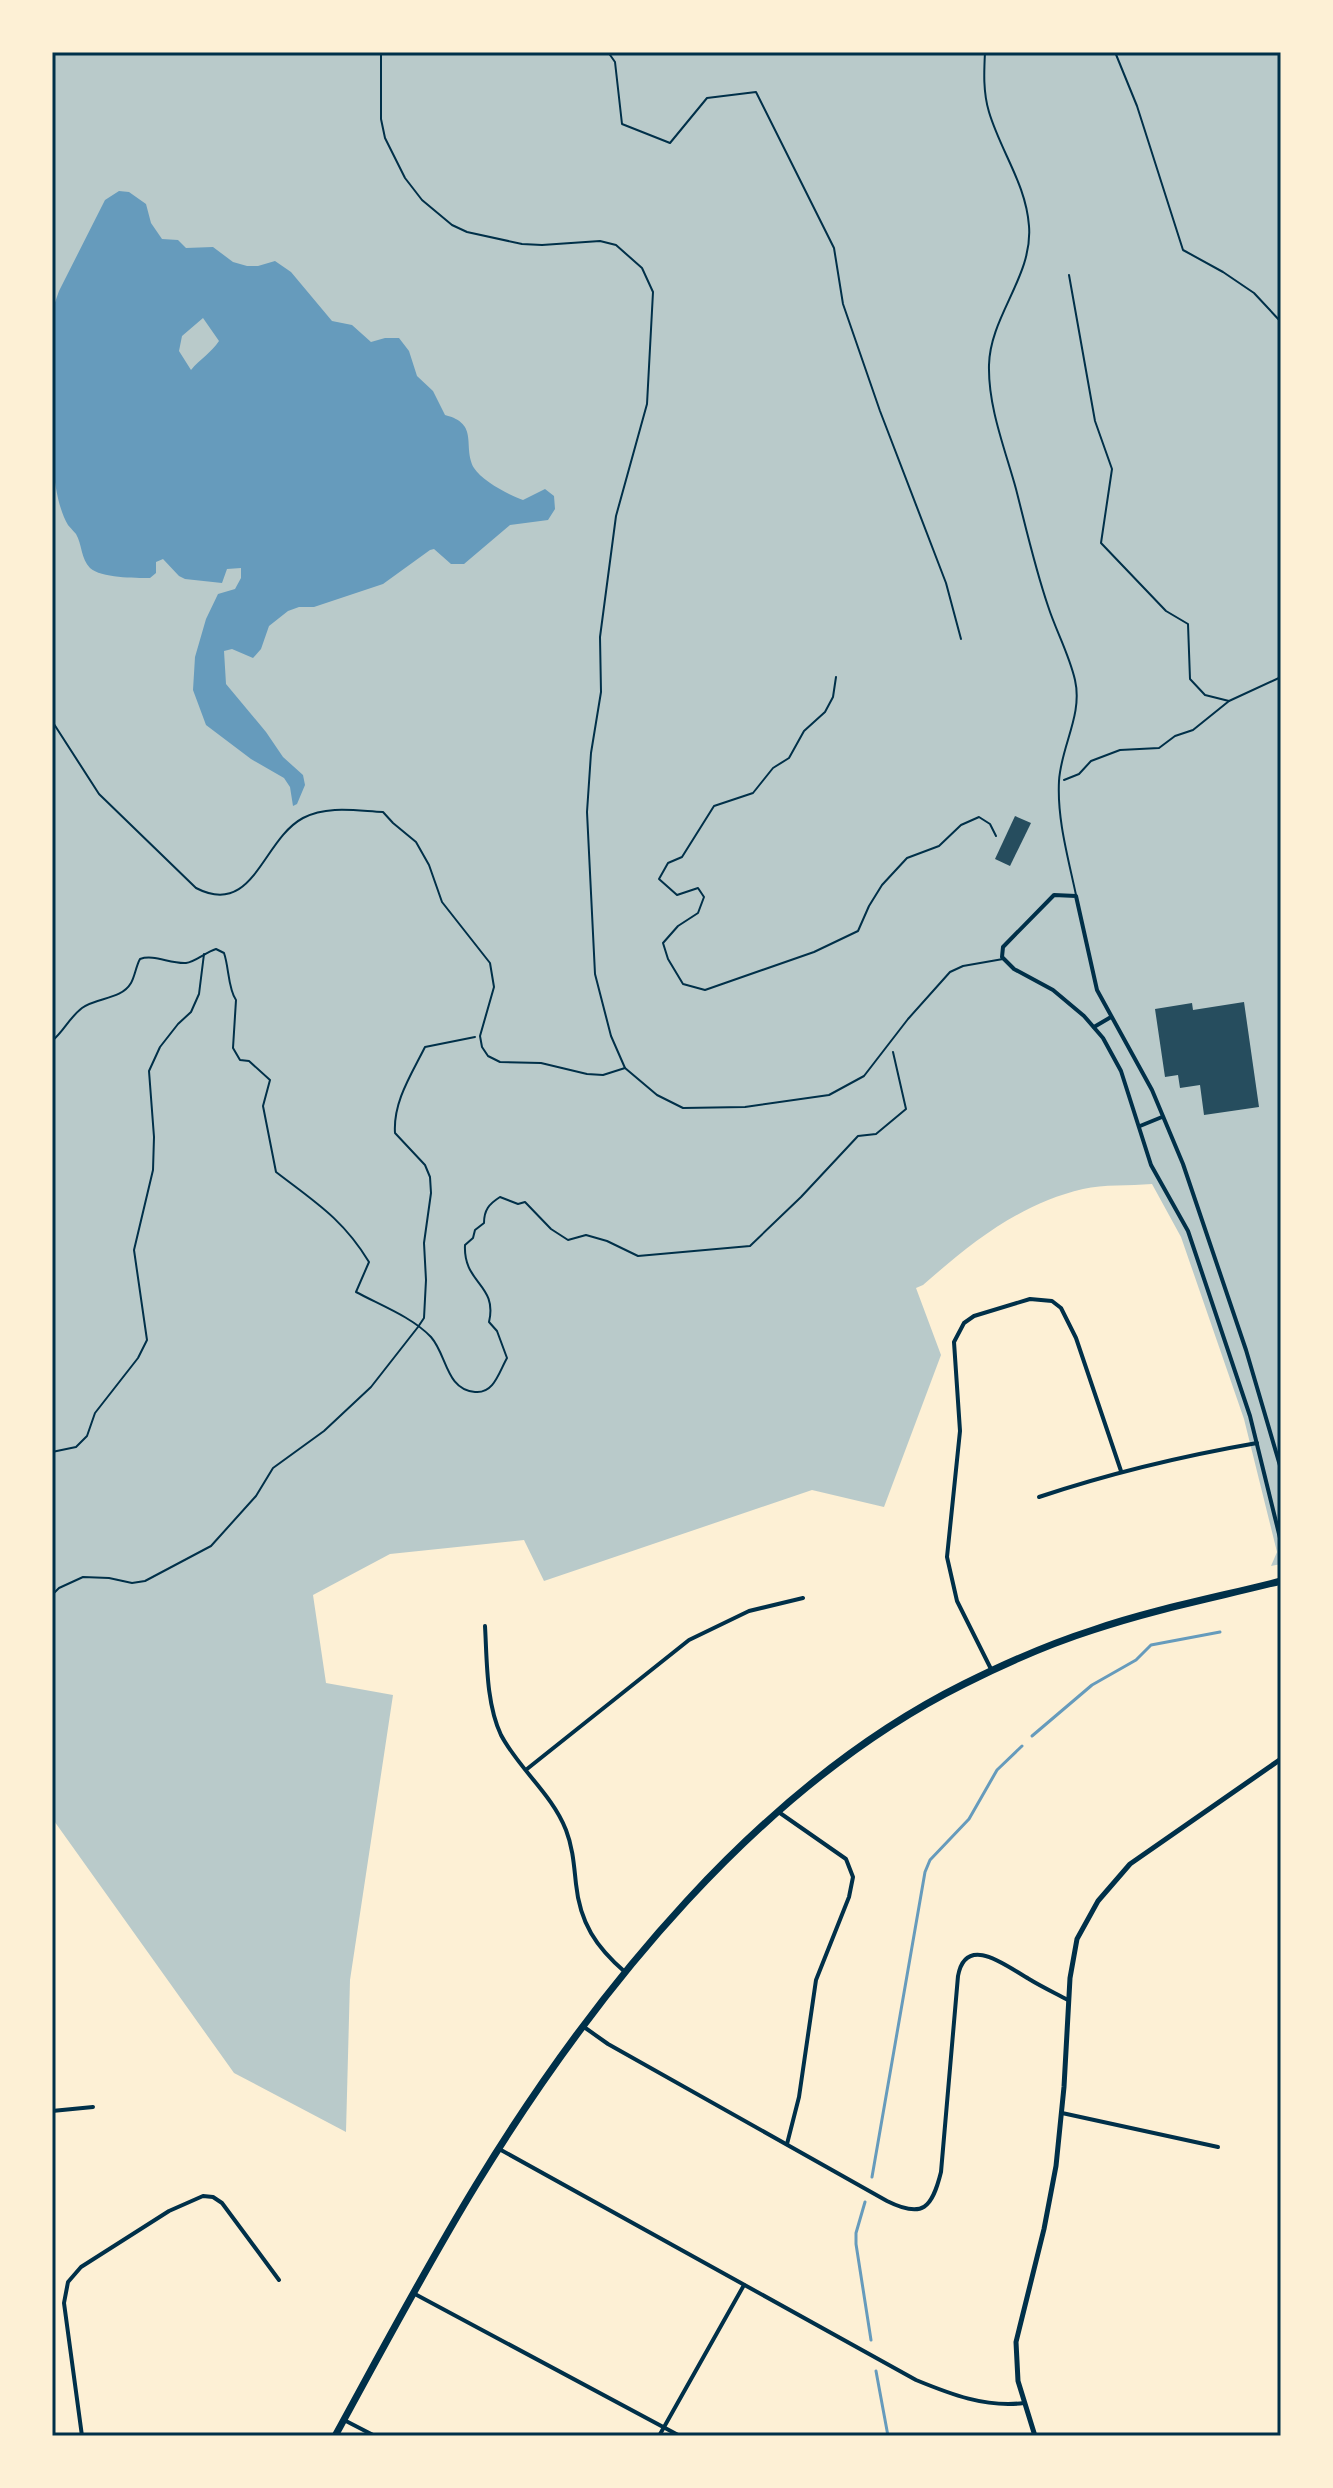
<svg xmlns="http://www.w3.org/2000/svg" width="1333" height="2488" viewBox="0 0 1333 2488" font-family="Georgia,serif">
<style>
.green{fill:#b9caca}
.water{fill:#669bbc;fill-rule:evenodd}
.lines{fill:none;stroke-linecap:round;stroke-linejoin:round}
.stream{stroke:#669bbc;stroke-width:3}
.building{fill:#264d5e}
.path{stroke:#003049;stroke-width:2}
.service{stroke:#003049;stroke-width:2}
.minor{stroke:#003049;stroke-width:4}
.tertiary{stroke:#003049;stroke-width:5}
.primary{stroke:#003049;stroke-width:7}
.neatline{fill:none;stroke:#003049;stroke-width:3}
</style>
<rect width="100%" height="100%" fill="#fdf0d5"/>
<path class="green" d="M52 52H1281V1178L1278 1180 1281 1190V1564L1271 1566 1277 1552 1244 1419 1181 1237 1152 1184C1129 1186 1104 1184 1083 1189 1019 1204 971 1243 923 1285L916 1288 941 1355 884 1507 812 1490 544 1581 524 1540 390 1554 313 1595 326 1683 393 1695 350 1980 346 2132 234 2073 52 1818Z"/>
<path class="water" d="M119 191 129 192 146 204 151 223 162 239 178 240 186 248 213 247 233 262 247 266H258L275 261 291 272 332 321 352 325 371 342 385 338H399L409 351 417 376 433 391 445 415C480 424 462 446 474 468 482 481 509 495 523 500L545 489 554 496 555 509 548 520 510 525 464 564H451L434 549 430 550 383 584 314 607H299L288 611 269 626 261 649 253 658 232 649 224 651 226 684 266 732 283 757 303 775 305 785 297 804 293 806 290 787 284 778 251 759 206 725 193 690 195 657 206 619 218 594 235 589 241 578V568L227 569 222 583 185 579 179 576 163 559 156 562V573L150 578C135 578 101 578 90 568 81 559 82 544 76 534 75 533 69 526 68 525 43 484 52 361 52 311L59 291 105 200ZM203 318 219 341C211 353 200 359 191 370L179 351 182 336Z"/>
<g class="lines">
<g class="stream">
<polyline points="1032,1736 1092,1685 1136,1660 1151,1645 1220,1632"/>
<polyline points="872,2177 925,1872 930,1860 969,1819 997,1770 1022,1746"/>
<polyline points="865,2202 856,2233 856,2244 871,2340"/>
<polyline points="876,2371 888,2436"/>
</g>
</g>
<g class="building">
<polygon points="1015,816 1031,823 1010,866 995,859"/>
<polygon points="1244,1002 1259,1107 1204,1115 1200,1085 1180,1088 1178,1075 1165,1077 1155,1009 1192,1003 1193,1010"/>
</g>
<g class="lines">
<g class="path">
<polyline points="608,52 615,62 622,124 670,143 707,98 756,92 834,248 843,304 880,411 946,583 961,639"/>
<polyline points="1115,52 1137,106 1183,250 1223,272 1254,293 1281,322"/>
<polyline points="1069,275 1095,421 1112,469 1101,543 1166,611 1188,624 1190,679 1205,695 1229,701"/>
<polyline points="836,677 833,697 825,712 804,731 789,758 773,768 753,793 714,806 682,857 668,863 659,879 677,895 698,888 704,897 698,913 678,926 663,943 668,959 683,984 705,990 814,952 858,931 869,906 882,885 907,858 939,846 961,825 979,817 990,824 996,836"/>
<polyline points="1064,780 1079,774 1091,761 1120,750 1159,748 1175,736 1193,730 1229,701 1281,677"/>
<path d="M52 1041C64 1031 69 1018 82 1008 97 997 121 1000 131 983 135 976 136 966 140 959 154 954 170 964 186 963 195 962 206 952 216 949L224 953C229 967 228 989 236 1000L233 1048 240 1060 249 1061 270 1080 263 1106 276 1172C315 1202 343 1219 369 1262L356 1292C380 1305 412 1317 431 1337 447 1355 446 1390 475 1392 494 1394 499 1372 507 1358L497 1331 489 1322C498 1284 463 1284 465 1245L473 1238 475 1230 484 1223C484 1210 489 1204 500 1197L518 1204 525 1202 551 1229 568 1240 586 1235 607 1241 638 1256 750 1246 801 1197 858 1136 876 1134 906 1109 893 1052"/>
<polyline points="52,1452 76,1447 87,1436 95,1413 138,1358 147,1340 134,1250 153,1170 154,1137 149,1071 160,1047 178,1024 191,1012 199,994 204,954"/>
<path d="M52 1595 59 1588 83 1577 109 1578 132 1583 145 1581 211 1546 256 1496 273 1468 324 1431 371 1387 418 1327 424 1318 426 1280 424 1243 431 1193 430 1177 425 1165 395 1133C393 1102 411 1075 425 1047L475 1037"/>
</g>
<g class="service">
<polyline points="381,52 381,119 385,138 405,178 422,200 452,225 467,232 522,244 542,245 600,241 616,245 642,268 653,292 647,404 616,516 600,637 601,692 591,753 587,812 595,974 611,1036 625,1068 657,1095 683,1108 745,1107 829,1095 864,1076 908,1019 950,972 963,966 1003,959"/>
<path d="M985 52C984 72 983 92 989 112 1001 152 1026 184 1029 226 1033 276 990 316 989 365 988 407 1005 449 1016 489 1026 528 1035 568 1048 606 1056 631 1069 654 1075 680 1083 715 1061 746 1059 781 1057 819 1068 857 1076 895"/>
<path d="M52 721 99 794 196 888C254 918 262 840 303 818 328 805 358 811 383 812L393 823 416 842 429 865 442 902 490 963 494 987 480 1036 482 1047 488 1056 500 1062 541 1063 587 1074 603 1075 625 1068"/>
</g>
<g class="minor">
<polyline points="1094,1027 1111,1017"/>
<polyline points="1140,1126 1162,1117"/>
<polyline points="1281,1469 1246,1350 1183,1164 1152,1090 1097,990 1076,896 1054,895 1003,947 1002,957 1014,969 1053,990 1084,1016 1103,1038 1121,1071 1151,1165 1188,1231 1250,1416 1281,1542"/>
<path d="M1039 1497C1111 1473 1182 1456 1257 1443"/>
<path d="M485 1626C487 1660 486 1703 501 1735 519 1769 552 1794 566 1830 573 1848 574 1866 576 1884 580 1923 596 1947 625 1972"/>
<polyline points="991,1669 957,1601 947,1557 960,1431 954,1342 964,1323 974,1316 1030,1299 1052,1301 1061,1308 1076,1338 1121,1471"/>
<polyline points="527,1769 689,1640 749,1611 803,1598"/>
<polyline points="780,1813 846,1859 853,1877 849,1897 816,1980 799,2097 787,2144"/>
<path d="M584 2027 608 2044 887 2201C923 2219 932 2208 941 2172L958 1976C966 1932 1009 1968 1029 1979 1042 1987 1055 1993 1068 2000"/>
<polyline points="52,2111 93,2107"/>
<polyline points="1062,2113 1218,2147"/>
<path d="M501 2150 916 2380C950 2394 986 2408 1024 2403"/>
<polyline points="413,2293 680,2436"/>
<polyline points="344,2420 375,2436"/>
<polyline points="82,2436 64,2303 68,2282 81,2267 169,2211 203,2196 213,2197 222,2203 279,2280"/>
<polyline points="659,2436 744,2285"/>
</g>
<polyline class="tertiary" points="1035,2436 1018,2381 1016,2342 1044,2229 1056,2166 1064,2087 1070,1978 1077,1939 1098,1901 1130,1864 1281,1759"/>
<path class="primary" d="M335 2436C381 2352 426 2267 476 2185 593 1993 759 1786 964 1684 1006 1663 1049 1644 1093 1630 1155 1609 1218 1597 1281 1581"/>
</g>
<rect width="1333" height="2488" fill="none" stroke="#fdf0d5" stroke-width="108"/>
<rect x="54" y="54" width="1225" height="2380" class="neatline"/>
</svg>
